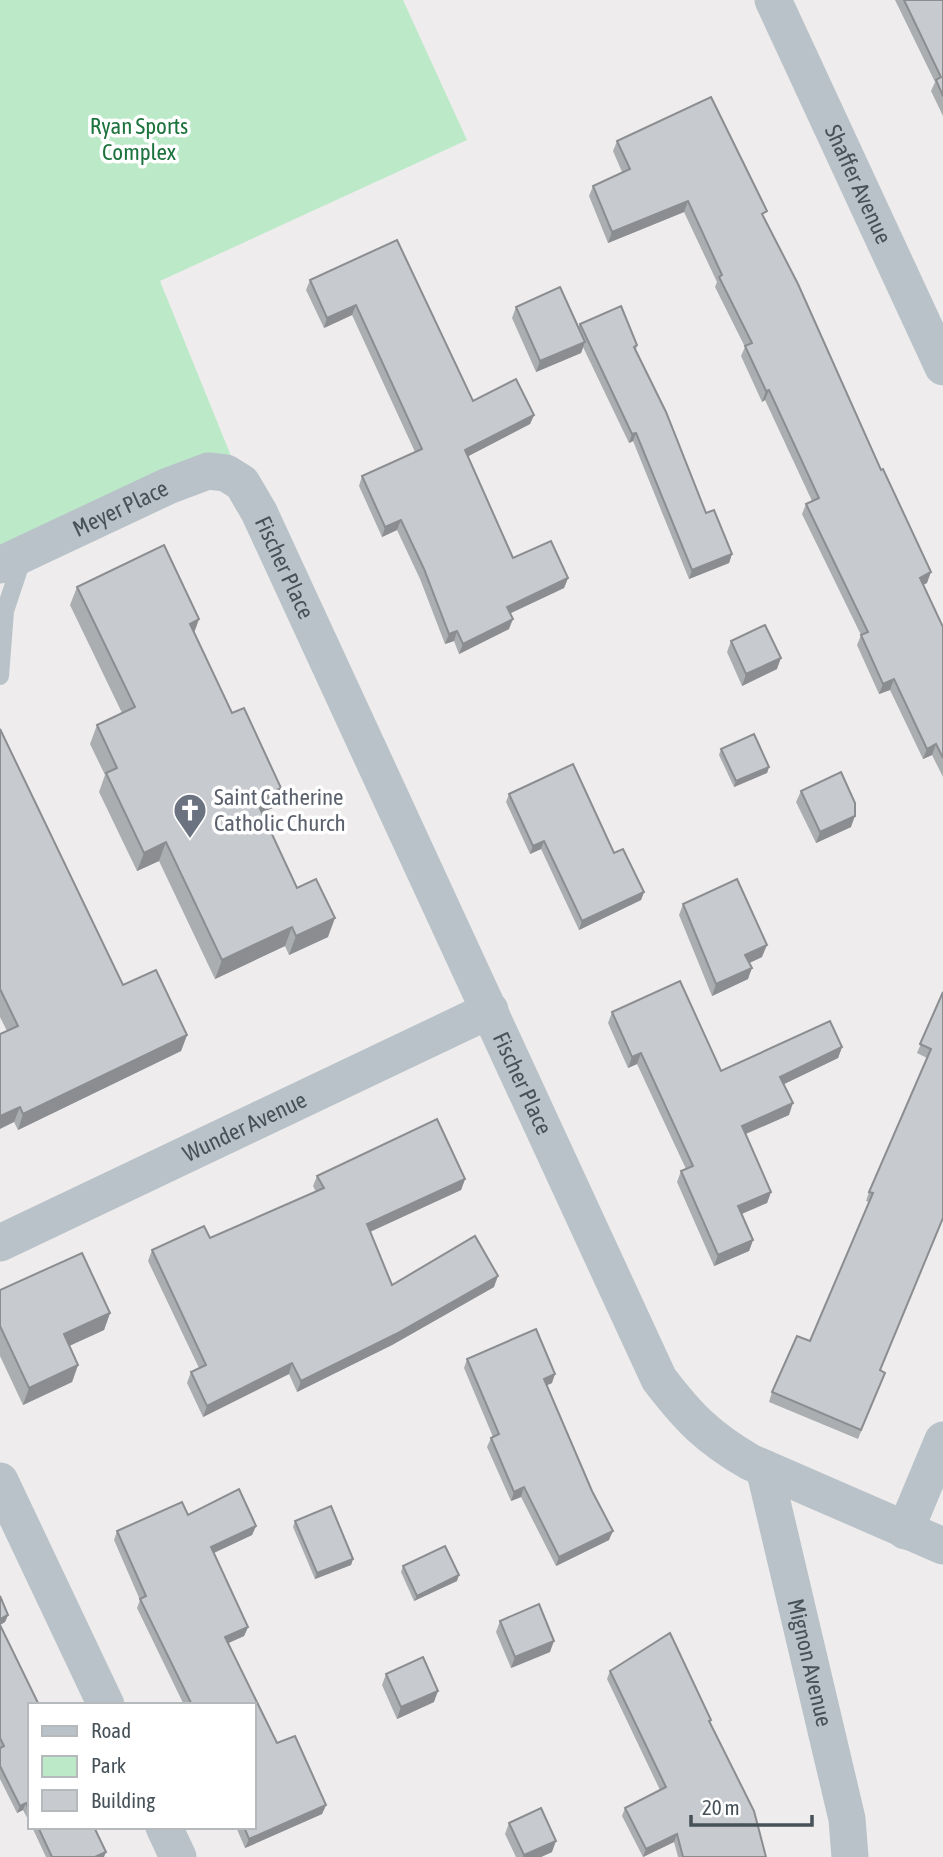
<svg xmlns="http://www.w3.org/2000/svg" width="943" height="1857" viewBox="0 0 943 1857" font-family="'Asap Condensed',sans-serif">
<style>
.green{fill:#bceac9}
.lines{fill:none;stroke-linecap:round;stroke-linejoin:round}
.service{stroke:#b8c2c8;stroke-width:18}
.minor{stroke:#b8c2c8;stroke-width:37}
.wall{fill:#abaeb1}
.shaded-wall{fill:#8b8d90}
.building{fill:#c7cace;stroke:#8b8d90;stroke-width:2}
.labels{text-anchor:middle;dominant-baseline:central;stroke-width:7;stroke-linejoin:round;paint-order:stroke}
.park-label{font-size:23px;fill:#1d733e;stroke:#fff}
.street-label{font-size:23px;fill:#465158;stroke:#fff}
.worship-label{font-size:23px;fill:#5b616d;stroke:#fff;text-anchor:start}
</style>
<rect width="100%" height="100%" fill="#eeecec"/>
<polygon class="green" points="0,0 403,0 467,140 160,281 242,483 226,473 0,565"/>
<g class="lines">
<polyline class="service" points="0,676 5,611 23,557"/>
<g class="minor">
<path id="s1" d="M773 0 943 367"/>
<path id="s2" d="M0 565 168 486 208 471 226 473 242 483 259 512 659 1379C688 1417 707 1437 750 1462L943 1546"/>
<path id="s3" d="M0 1243 490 1010"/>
<path id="s4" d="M764 1468 847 1819 850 1857"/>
<polyline points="0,1481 106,1705"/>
<polyline points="905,1531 943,1440"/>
<polyline points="164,1827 178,1857"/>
</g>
</g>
<g class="wall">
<polygon points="895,0 943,0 943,116 931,91 935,82"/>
<polygon points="617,141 765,219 927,583 923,585 943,627 943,777 932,755 923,759 890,690 879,694 857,645 861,635 802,514 806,504 812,501 765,400 762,402 741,356 745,347 715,287 717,282 684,212 608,243 589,196 593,186 622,172 613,151"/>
<polygon points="397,240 473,401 534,415 530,424 468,456 513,558 568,578 564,588 510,613 509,629 459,654 454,641 445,644 420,579 397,530 382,537 359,486 362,476 415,452 352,315 324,328 306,290 310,280"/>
<polygon points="516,307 578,327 580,324 637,345 636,350 706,513 732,554 729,563 689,579 633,441 629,443 583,347 581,353 536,372 512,318"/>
<polygon points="77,587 199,619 194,633 232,713 281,788 275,807 262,812 297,888 328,937 289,955 285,946 215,979 159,861 137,871 99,792 105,775 90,744 97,725 122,713 70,605"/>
<polygon points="731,641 777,669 742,686 727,652"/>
<polygon points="0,729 123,985 187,1035 181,1051 18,1130 14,1122 7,1031 0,1017"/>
<polygon points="721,749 769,767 767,773 734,787 719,755"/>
<polygon points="801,791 851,827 816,843 796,802"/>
<polygon points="509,794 614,853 644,892 641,900 579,930 541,849 530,854 506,802"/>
<polygon points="683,904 762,957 749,963 748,979 712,996 679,915"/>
<polygon points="943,992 880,1371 885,1373 858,1439 769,1402 772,1392 810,1341 869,1202 866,1201 869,1192 927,1058 917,1053"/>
<polygon points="612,1012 721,1071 842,1047 838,1058 784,1084 789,1115 746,1134 771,1192 767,1203 742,1214 753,1240 749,1251 714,1266 677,1182 681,1171 686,1169 637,1064 628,1068 608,1023"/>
<polygon points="317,1176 465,1179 461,1190 370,1232 392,1285 494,1287 392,1345 297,1392 289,1374 203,1417 187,1383 191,1372 199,1368 148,1261 152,1250 210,1238 316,1192 313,1186"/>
<polygon points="0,1290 110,1313 104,1330 69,1346 78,1365 72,1382 23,1405 0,1356"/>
<polygon points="467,1359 552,1383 547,1385 609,1540 556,1566 521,1497 511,1501 487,1447 491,1438 493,1437 464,1368"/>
<polygon points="188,1515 256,1526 252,1535 214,1553 248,1627 244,1636 228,1643 277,1743 326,1805 322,1814 245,1848 236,1827 254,1827 254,1705 184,1705 137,1608 140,1600 114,1540 117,1531"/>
<polygon points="295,1521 353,1559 351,1565 315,1579 293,1527"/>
<polygon points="403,1566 457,1581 414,1601 401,1572"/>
<polygon points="0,1596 8,1615 5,1622 0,1625 30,1705 30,1823 23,1810 17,1813 0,1779"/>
<polygon points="500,1621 550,1652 511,1668 496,1632"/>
<polygon points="610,1671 711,1720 710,1724 766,1857 678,1857 674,1842 643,1857 622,1816 625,1808 660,1790 607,1679"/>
<polygon points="386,1674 434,1702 397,1719 382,1685"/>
<polygon points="509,1823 552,1852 541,1857 516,1857 505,1834"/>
<polygon points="32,1827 94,1827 104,1857 46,1857"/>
</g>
<g class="shaded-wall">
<polygon points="688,201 684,212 608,243 612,232"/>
<polygon points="356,305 352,315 324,328 327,318"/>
<polygon points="585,342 581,353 536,372 540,361"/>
<polygon points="769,390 765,400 762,402 766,391"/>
<polygon points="534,415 530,424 461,460 465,450"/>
<polygon points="636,433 633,441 629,443 632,434"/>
<polygon points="401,520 397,530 382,537 385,527"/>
<polygon points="732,554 729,563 689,579 692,570"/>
<polygon points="931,572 927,583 916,588 920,578"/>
<polygon points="568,578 564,588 503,617 507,607"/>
<polygon points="199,619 192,638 190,624"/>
<polygon points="513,619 509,629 459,654 463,644"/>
<polygon points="457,631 454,641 445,644 449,634"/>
<polygon points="781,658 777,669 742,686 746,674"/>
<polygon points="894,679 890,690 879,694 883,684"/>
<polygon points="936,744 932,755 923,759 927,749"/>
<polygon points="769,767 767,773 734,787 736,781"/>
<polygon points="281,788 275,807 249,818 256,800"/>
<polygon points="855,816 851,827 816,843 820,832"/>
<polygon points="544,841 541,849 530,854 533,846"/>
<polygon points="166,842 159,861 137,871 144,853"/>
<polygon points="644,892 641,900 579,930 582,921"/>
<polygon points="335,918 328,937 289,955 296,936"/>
<polygon points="292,927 285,946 215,979 222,960"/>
<polygon points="767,945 762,957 741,967 745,955"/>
<polygon points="752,968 748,979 712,996 716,984"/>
<polygon points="187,1035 181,1051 18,1130 23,1114"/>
<polygon points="842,1047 838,1058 776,1088 780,1077"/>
<polygon points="641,1053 637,1064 628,1068 632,1057"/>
<polygon points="793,1103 789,1115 738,1137 742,1126"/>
<polygon points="20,1107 14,1122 0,1129 0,1116"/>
<polygon points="465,1179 461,1190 363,1235 367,1224"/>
<polygon points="771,1192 767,1203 734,1217 738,1206"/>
<polygon points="753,1240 749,1251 714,1266 718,1255"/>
<polygon points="498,1276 494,1287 392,1345 297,1392 301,1381"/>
<polygon points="110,1313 104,1330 58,1351 64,1334"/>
<polygon points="292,1363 289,1374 203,1417 207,1406"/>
<polygon points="78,1365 72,1382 23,1405 29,1388"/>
<polygon points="555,1374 552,1383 541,1388 544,1379"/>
<polygon points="524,1487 521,1497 511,1501 514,1492"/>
<polygon points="256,1526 252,1535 207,1556 211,1547"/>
<polygon points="613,1531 609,1540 556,1566 559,1557"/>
<polygon points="353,1559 351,1565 315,1579 317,1573"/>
<polygon points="459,1575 457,1581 414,1601 417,1596"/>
<polygon points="8,1615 5,1622 0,1625 0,1619"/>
<polygon points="248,1627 244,1636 222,1646 225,1637"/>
<polygon points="554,1641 550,1652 511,1668 515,1657"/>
<polygon points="438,1691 434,1702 397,1719 401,1707"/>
<polygon points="26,1803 23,1810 17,1813 20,1806"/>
<polygon points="326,1805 322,1814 245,1848 249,1839"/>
<polygon points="677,1834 674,1842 643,1857 646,1849"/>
<polygon points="556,1841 552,1852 541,1857 523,1857 524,1855"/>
<polygon points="106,1852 104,1857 95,1857"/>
</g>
<g class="building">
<polygon points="904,0 943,0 943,96 936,80 941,77"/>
<polygon points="711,97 767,211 762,214 798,284 881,470 883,469 931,572 920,578 943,627 943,758 936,744 927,749 894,679 883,684 861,635 868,632 806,504 819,498 769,390 766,391 745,346 752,343 719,277 722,275 688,201 612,232 593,186 630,169 617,141"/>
<polygon points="397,240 473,401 516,379 534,415 465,450 513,558 551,541 568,578 507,607 513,619 463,644 457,631 449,634 424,569 401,520 385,527 362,476 422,449 356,305 327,318 310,280"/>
<polygon points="560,287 585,342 540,361 516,307"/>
<polygon points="621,306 637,345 634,347 666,412 706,513 714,510 732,554 692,570 636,433 632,434 580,324"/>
<polygon points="164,545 199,619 190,624 232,713 244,708 281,788 256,800 297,888 316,879 335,918 296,936 292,927 222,960 166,842 144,853 106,773 117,768 97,725 135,707 77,587"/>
<polygon points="765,625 781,658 746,674 731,641"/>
<polygon points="0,729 123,985 156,970 187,1035 23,1114 20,1107 0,1116 0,1034 18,1026 0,989"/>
<polygon points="754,734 769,767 736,781 721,749"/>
<polygon points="573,764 614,853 623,849 644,892 582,921 544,841 533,846 509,794"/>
<polygon points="841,772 855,803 855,816 820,832 801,791"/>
<polygon points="737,879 767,945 745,955 752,968 716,984 683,904"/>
<polygon points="680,981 721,1071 830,1021 842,1047 780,1077 793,1103 742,1126 771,1192 738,1206 753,1240 718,1255 681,1171 693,1166 641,1053 632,1057 612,1012"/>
<polygon points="943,992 943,1218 880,1370 885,1373 861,1430 772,1392 797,1336 810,1341 873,1193 869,1192 931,1049 920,1044"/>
<polygon points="437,1119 465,1179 367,1224 392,1285 475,1236 498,1276 396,1334 301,1381 292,1363 207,1406 191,1372 206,1365 152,1250 204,1226 210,1238 324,1188 317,1176"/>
<polygon points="82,1253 110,1313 64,1334 78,1365 29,1388 0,1326 0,1290"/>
<polygon points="536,1329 555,1374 544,1379 592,1491 613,1531 559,1557 524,1487 514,1492 491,1438 499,1434 467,1359"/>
<polygon points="239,1489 256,1526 211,1547 248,1627 225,1637 277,1743 295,1736 326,1805 249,1839 244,1827 254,1827 254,1705 192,1705 140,1599 146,1596 117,1531 182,1502 188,1515"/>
<polygon points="331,1506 353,1559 317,1573 295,1521"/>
<polygon points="445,1546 459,1575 417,1596 403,1566"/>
<polygon points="0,1596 8,1615 0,1619"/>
<polygon points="539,1604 554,1641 515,1657 500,1621"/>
<polygon points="0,1625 39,1705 30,1705 30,1811 26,1803 20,1806 0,1766 0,1748 4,1746 0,1738"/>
<polygon points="670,1633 711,1720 709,1721 754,1811 766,1857 683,1857 677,1834 646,1849 625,1808 666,1787 610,1671"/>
<polygon points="423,1657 438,1691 401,1707 386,1674"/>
<polygon points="541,1808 556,1841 524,1855 509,1823"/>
<polygon points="38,1827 94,1827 106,1852 95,1857 52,1857"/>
</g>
<defs>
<symbol id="church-pin" viewBox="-11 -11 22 30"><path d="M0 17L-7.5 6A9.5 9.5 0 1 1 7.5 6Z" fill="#6b7280" stroke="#fff"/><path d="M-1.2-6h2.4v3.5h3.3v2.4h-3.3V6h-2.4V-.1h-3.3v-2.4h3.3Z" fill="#fff"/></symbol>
</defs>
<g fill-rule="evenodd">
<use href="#church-pin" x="171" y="791" width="38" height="52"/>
</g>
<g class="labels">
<g class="park-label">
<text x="139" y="126">Ryan Sports<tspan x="139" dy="26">Complex</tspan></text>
</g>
<g class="street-label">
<text stroke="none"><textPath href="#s1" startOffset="203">Shaffer Avenue</textPath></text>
<text stroke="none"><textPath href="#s2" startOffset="133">Meyer Place</textPath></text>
<text stroke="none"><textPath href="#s2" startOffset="360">Fischer Place</textPath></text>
<text stroke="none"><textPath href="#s2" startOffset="928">Fischer Place</textPath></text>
<text stroke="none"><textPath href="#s3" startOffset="271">Wunder Avenue</textPath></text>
<text stroke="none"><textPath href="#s4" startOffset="200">Mignon Avenue</textPath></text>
</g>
<g class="worship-label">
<text x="214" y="797">Saint Catherine<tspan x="214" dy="26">Catholic Church</tspan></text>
</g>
</g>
<rect x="28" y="1703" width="228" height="126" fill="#ffffff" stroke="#b5b9bc" stroke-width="2"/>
<rect x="42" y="1726" width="35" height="10" fill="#b8c2c8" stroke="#b5b9bc" stroke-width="2"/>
<text x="91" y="1738" font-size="21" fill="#465158">Road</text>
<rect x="42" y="1756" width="35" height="21" fill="#bceac9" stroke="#b5b9bc" stroke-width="2"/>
<text x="91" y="1773" font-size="21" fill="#465158">Park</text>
<rect x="42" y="1790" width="35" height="21" fill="#c7cace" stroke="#b5b9bc" stroke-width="2"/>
<text x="91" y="1808" font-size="21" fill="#465158">Building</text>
<path d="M691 1815v10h121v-10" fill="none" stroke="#465158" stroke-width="3.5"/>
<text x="702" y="1815" font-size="21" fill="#465158" stroke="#ffffff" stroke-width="5" paint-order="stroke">20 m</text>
</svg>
